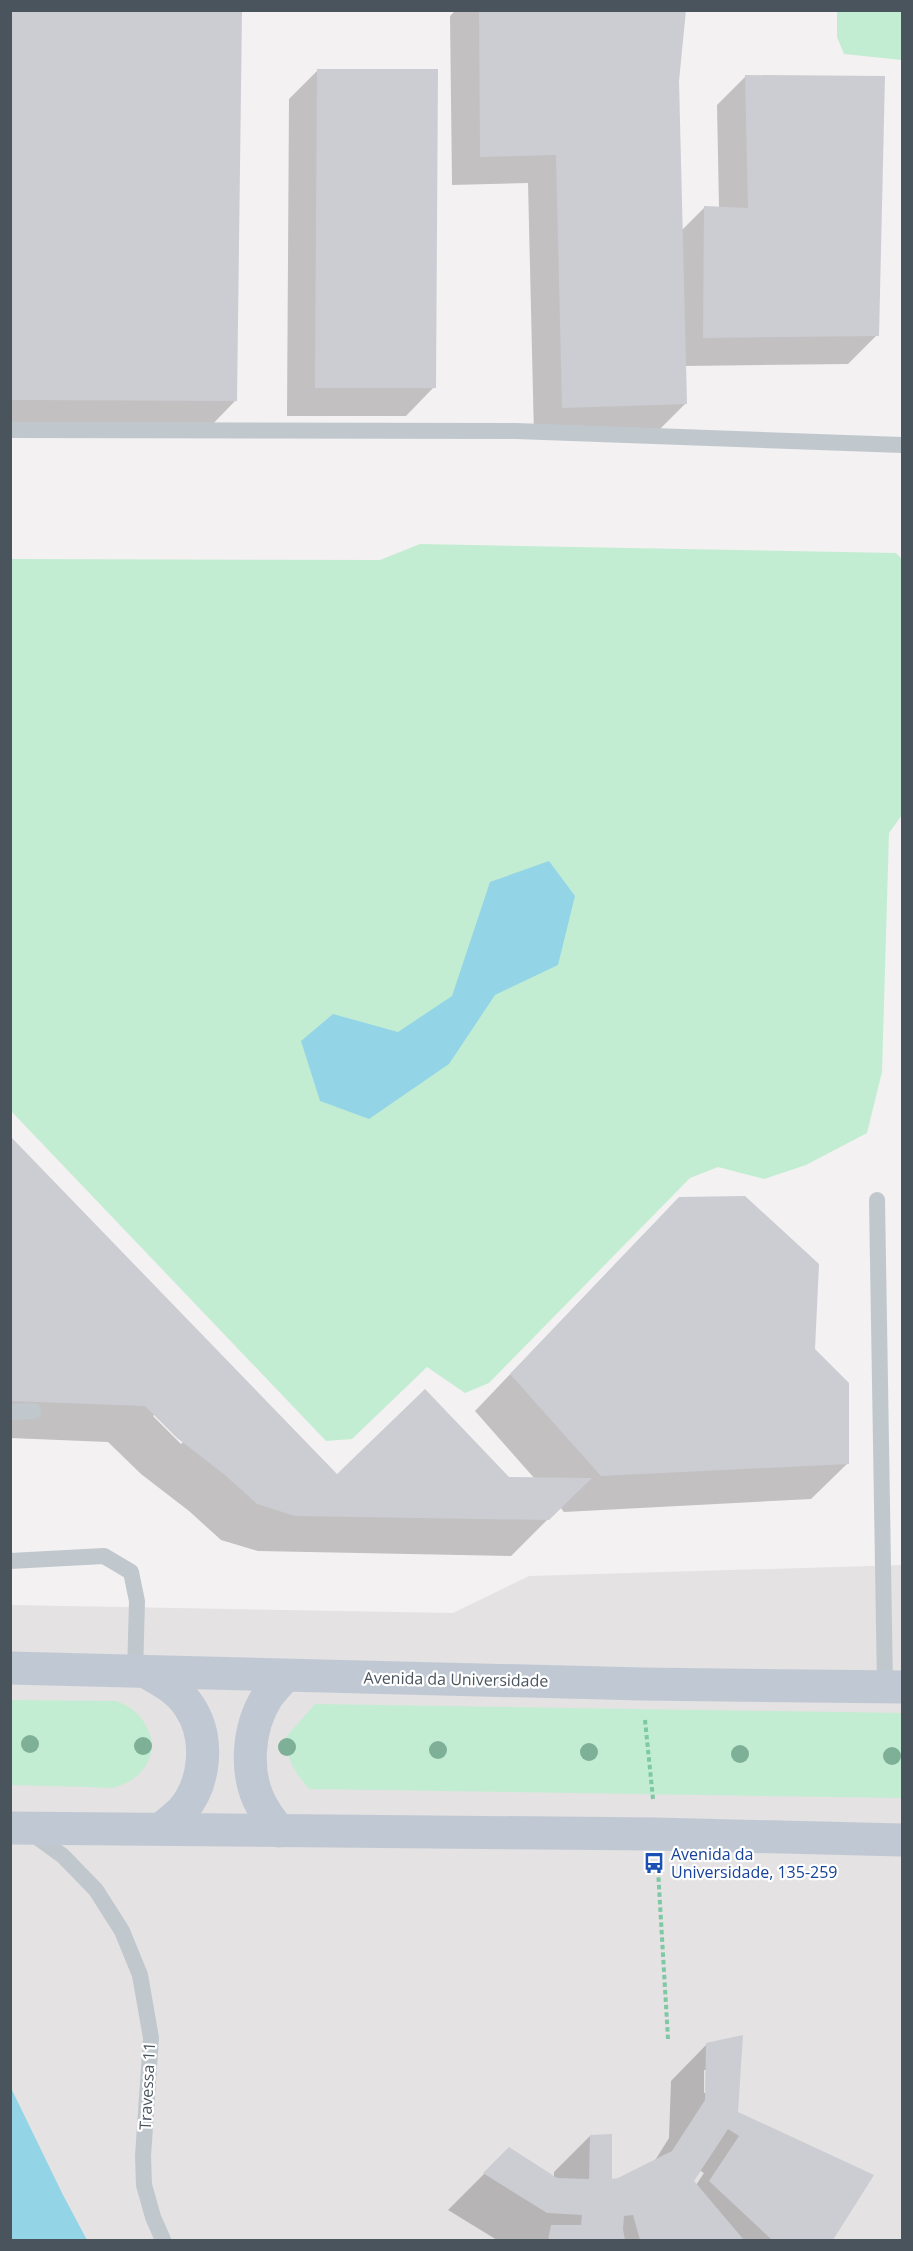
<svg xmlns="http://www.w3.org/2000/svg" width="913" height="2251" viewBox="0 0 913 2251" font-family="'Open Sans',sans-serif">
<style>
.education{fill:#e4e2e2}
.green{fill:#c3edd3}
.water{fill:#93d5e7}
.shadow{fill:#0003;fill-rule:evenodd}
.building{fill:#cbcdd3}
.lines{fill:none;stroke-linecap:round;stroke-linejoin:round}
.path{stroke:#7dc9a4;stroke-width:4;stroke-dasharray:4.5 3;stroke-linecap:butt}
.service{stroke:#c0c8ce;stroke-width:16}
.secondary{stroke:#c0c9d3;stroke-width:33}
.tree{fill:#7eb097}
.labels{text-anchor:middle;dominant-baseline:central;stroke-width:4.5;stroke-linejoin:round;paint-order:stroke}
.street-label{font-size:16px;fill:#4a545d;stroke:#fff}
.transit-label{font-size:16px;fill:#164399;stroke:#fff;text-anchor:start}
</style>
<rect width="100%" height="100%" fill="#f3f1f1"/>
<polygon class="education" points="902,1565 902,2240 11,2240 11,1605 453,1613 529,1576"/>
<g class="green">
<polygon points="837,11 902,11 902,60 844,54 837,37"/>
<polygon points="420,544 896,553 902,559 902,815 889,833 882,1072 867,1133 806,1165 764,1179 718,1167 690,1178 489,1383 465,1393 427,1367 352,1439 326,1441 11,1111 11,559 380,560"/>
<path d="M11 1700 116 1701C133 1707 144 1717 150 1735 157 1759 140 1780 116 1787 108 1789 97 1787 89 1787 63 1786 37 1786 11 1785Z"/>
<path d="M315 1704 902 1713V1798L309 1789C295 1772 286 1760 286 1737Z"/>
</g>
<g class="water">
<polygon points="549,861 575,896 558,965 495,995 449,1064 369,1119 320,1101 301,1041 333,1014 398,1032 452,996 490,882"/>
<polygon points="11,2088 63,2195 87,2240 11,2240"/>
</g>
<g class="shadow">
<polygon points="10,10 235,401 207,430 10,428"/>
<polygon points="456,10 685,10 677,81 681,231 704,208 719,208 717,105 746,76 877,335 848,364 685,366 686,403 657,432 534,436 528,183 452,185 450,16"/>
<polygon points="318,70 434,387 406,416 287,416 289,99"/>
<path d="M10 1138 337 1476 535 1479 475 1411 643 1235 813 1350 848 1463 811 1499 564 1512 560 1507 511 1556 258 1551 221 1540 189 1511 141 1474 108 1442 10 1438ZM155 1414 183 1442 181 1444 153 1416Z"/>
<path d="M707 2044 737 2113 872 2175 832 2240H497L448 2210 509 2149 554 2178V2172L590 2136 610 2180H619L654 2162 669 2138 671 2081ZM704 2070H707L706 2093H704ZM699 2170 704 2173 696 2185 692 2181Z"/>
</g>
<g class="building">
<polygon points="10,10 242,10 237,401 10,400"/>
<polygon points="479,10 686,10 679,81 687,404 562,408 556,155 480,157"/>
<polygon points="317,69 438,69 436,388 315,388"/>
<polygon points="745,75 885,76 879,336 703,338 704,206 748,208"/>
<polygon points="10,1136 337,1474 425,1389 509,1477 592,1478 549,1520 295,1516 257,1504 225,1475 177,1438 145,1406 10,1401"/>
<polygon points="745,1196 819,1264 815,1349 849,1383 849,1464 601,1476 510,1374 679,1197"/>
<polygon points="743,2035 738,2112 874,2175 833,2240 772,2240 709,2181 739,2136 728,2129 694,2181 744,2240 640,2240 633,2215 624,2216 623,2229 625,2240 548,2240 551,2225 581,2225 582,2215 547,2213 483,2173 509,2147 557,2178 589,2179 590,2135 612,2134 612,2179 618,2178 672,2151 705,2100 706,2043"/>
</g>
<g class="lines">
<g class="path">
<polyline points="645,1720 653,1799"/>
<polyline points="658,1870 668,2039"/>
</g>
<g class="service">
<polyline points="10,430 516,431 902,445"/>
<polyline points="877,1200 885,1687"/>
<polyline points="10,1412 33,1411"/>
<polyline points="10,1561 104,1556 131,1572 137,1601 135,1673"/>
<polyline points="30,1832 63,1856 96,1890 122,1931 140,1975 151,2038 143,2156 144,2185 153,2217 163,2240"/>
</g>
<g class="secondary">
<polyline points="10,1668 642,1684 902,1687"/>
<path d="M146 1672C162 1681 179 1690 189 1706 210 1737 206 1783 182 1811 176 1817 168 1823 161 1829"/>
<polyline points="10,1828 656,1834 902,1840"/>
<path d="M279 1831C274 1824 267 1816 263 1808 244 1776 247 1729 267 1697 272 1690 279 1683 285 1676"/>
</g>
</g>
<g class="tree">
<circle cx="30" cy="1744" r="9"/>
<circle cx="143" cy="1746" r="9"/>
<circle cx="287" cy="1747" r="9"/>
<circle cx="438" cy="1750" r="9"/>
<circle cx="589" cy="1752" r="9"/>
<circle cx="740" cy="1754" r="9"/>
<circle cx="892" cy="1756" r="9"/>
</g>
<defs>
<symbol id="bus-bare" viewBox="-9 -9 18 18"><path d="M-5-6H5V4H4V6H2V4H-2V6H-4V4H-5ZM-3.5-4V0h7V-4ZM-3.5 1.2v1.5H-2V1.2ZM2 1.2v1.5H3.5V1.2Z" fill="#1a4fb4" stroke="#fff" stroke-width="2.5" paint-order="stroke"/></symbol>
</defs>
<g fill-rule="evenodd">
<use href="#bus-bare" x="639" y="1848" width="30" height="30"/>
</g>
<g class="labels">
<g class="street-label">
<text transform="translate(456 1679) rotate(1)">Avenida da Universidade</text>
<text transform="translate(147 2086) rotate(-87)">Travessa 11</text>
</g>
<g class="transit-label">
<text x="671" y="1854">Avenida da<tspan x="671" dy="18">Universidade, 135-259</tspan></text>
</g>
</g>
<rect width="913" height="2251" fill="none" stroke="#4a545d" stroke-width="24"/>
</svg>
